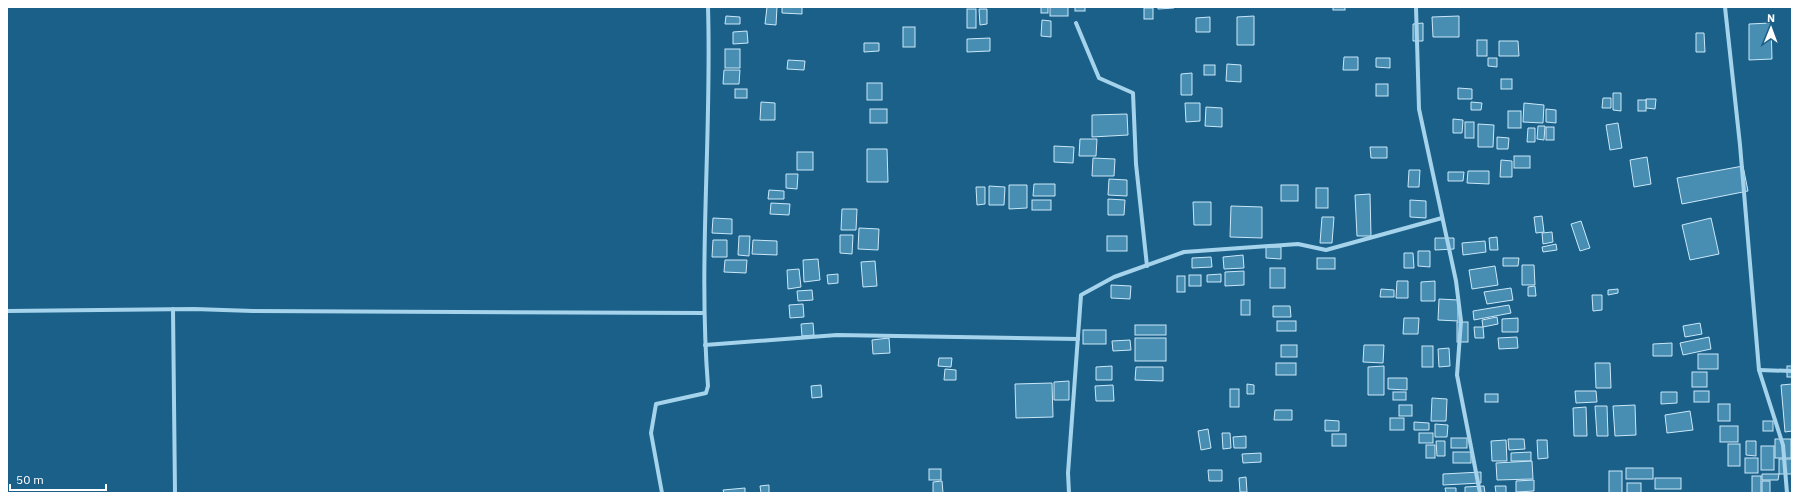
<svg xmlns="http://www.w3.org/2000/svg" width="1799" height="500" viewBox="0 0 1799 500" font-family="'IBM Plex Sans',sans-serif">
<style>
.building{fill:#488db2;stroke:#cae8f9}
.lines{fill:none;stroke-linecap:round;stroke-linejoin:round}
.street{stroke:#a5d3ec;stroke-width:4}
</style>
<rect width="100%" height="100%" fill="#1b6088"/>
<g class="building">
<polygon points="767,7 777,7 776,25 765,24"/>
<polygon points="782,7 802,7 802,14 782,13"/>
<rect x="1041" y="7" width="7" height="6"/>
<rect x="1050" y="7" width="18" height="9"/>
<rect x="1075" y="7" width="10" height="4"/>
<polygon points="1158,7 1174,7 1174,8 1158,9"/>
<rect x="1333" y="7" width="12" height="3"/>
<rect x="1144" y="8" width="9" height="11"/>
<rect x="967" y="9" width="9" height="19"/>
<polygon points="979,9 987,9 987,24 980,25"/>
<polygon points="726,16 740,17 740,24 725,24"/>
<polygon points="1254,16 1254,45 1237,45 1237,17"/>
<polygon points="1459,16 1459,37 1433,37 1432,17"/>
<polygon points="1210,17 1210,32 1196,32 1196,18"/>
<polygon points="1042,20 1051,21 1051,37 1041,36"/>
<polygon points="1423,23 1423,41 1413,41 1413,24"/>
<polygon points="1771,23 1772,59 1749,60 1749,24"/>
<rect x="903" y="27" width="12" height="20"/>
<polygon points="747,31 748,43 733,44 733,32"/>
<polygon points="1696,33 1704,33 1705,52 1696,52"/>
<polygon points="990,38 990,51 967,52 967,39"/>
<rect x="1477" y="40" width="10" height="16"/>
<polygon points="1499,41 1518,41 1519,56 1499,56"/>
<polygon points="864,43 879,43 879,51 864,52"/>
<rect x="725" y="49" width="15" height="19"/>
<polygon points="1344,57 1358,57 1358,70 1343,70"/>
<polygon points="1376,58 1390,58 1390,68 1376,67"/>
<polygon points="1488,58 1497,58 1497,67 1488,66"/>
<polygon points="788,60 805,61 804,70 787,69"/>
<polygon points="1227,64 1241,65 1241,82 1226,81"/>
<rect x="1204" y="65" width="11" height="10"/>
<polygon points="724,70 740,70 739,84 723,84"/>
<polygon points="1192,73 1192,95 1181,95 1181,74"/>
<rect x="1501" y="79" width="11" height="10"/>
<rect x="867" y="83" width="15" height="17"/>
<rect x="1376" y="84" width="12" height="12"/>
<polygon points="1458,88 1472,89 1472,99 1458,99"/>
<rect x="735" y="89" width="12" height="9"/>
<polygon points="1613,93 1621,93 1621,111 1613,110"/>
<polygon points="1603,98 1611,98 1611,108 1602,108"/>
<polygon points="1646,99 1656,99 1655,109 1646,108"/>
<rect x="1638" y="100" width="8" height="11"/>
<polygon points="761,102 775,103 775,120 760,120"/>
<polygon points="1471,102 1482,103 1481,110 1471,110"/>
<polygon points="1185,103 1200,103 1200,121 1186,122"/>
<polygon points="1524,103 1544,105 1543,123 1523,122"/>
<polygon points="1206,107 1222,108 1222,127 1205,126"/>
<rect x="870" y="109" width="17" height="14"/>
<polygon points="1546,109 1556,110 1556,123 1546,122"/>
<rect x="1508" y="111" width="13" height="17"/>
<polygon points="1127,114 1128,135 1092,137 1092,115"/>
<polygon points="1453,119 1463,120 1462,133 1453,133"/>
<rect x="1465" y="122" width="9" height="16"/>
<polygon points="1618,123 1622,148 1610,150 1606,125"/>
<polygon points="1478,124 1494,125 1493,147 1478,147"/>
<polygon points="1538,126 1545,126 1544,140 1537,139"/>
<rect x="1546" y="127" width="8" height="13"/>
<polygon points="1528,128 1535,128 1535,142 1527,142"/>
<polygon points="1497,137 1509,138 1508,149 1497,149"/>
<polygon points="1080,139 1097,139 1096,156 1079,156"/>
<polygon points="1054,146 1074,147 1073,163 1054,162"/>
<polygon points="1370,147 1387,147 1387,158 1371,158"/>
<polygon points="867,149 887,149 888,182 867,182"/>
<rect x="797" y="152" width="16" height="18"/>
<rect x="1514" y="156" width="16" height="12"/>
<polygon points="1647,157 1651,184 1634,187 1630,160"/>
<polygon points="1093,158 1115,159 1114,176 1092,176"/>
<polygon points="1501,160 1512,161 1512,177 1500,177"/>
<polygon points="1743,166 1748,191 1682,204 1677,178"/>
<polygon points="1409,170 1420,170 1419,187 1408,187"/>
<polygon points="1468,171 1489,171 1489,184 1467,183"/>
<polygon points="1448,172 1464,172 1463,181 1448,181"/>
<polygon points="786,174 798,174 797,189 786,188"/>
<polygon points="1109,179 1127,180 1127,196 1108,195"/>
<polygon points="1034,184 1055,184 1055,196 1033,196"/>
<polygon points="1009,185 1027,185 1027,208 1009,209"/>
<rect x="1281" y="185" width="17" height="16"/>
<polygon points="989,186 1005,187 1004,205 989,205"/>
<polygon points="976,187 985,187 985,204 977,205"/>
<rect x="1316" y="188" width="12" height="20"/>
<polygon points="769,190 784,191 784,199 768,199"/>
<polygon points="1370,194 1371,236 1357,236 1355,195"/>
<polygon points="1108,199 1125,200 1124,215 1108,215"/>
<rect x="1032" y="200" width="19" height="10"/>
<polygon points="1410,200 1426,201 1426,218 1410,217"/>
<polygon points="1193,202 1211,202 1211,225 1194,225"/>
<polygon points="771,203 790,204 789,215 770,214"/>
<polygon points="1231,206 1262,207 1262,238 1230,237"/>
<polygon points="842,209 857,209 856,230 841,230"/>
<polygon points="1542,216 1544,232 1536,233 1534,217"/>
<polygon points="1322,217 1334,217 1332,243 1320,243"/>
<polygon points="713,218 732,219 732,234 712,233"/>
<polygon points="1711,218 1719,254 1690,260 1682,225"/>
<polygon points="1581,221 1590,248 1580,251 1571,224"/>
<polygon points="859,228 879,229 878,250 858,249"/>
<polygon points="1552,232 1553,242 1543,244 1542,233"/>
<polygon points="840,235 853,235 852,254 840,253"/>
<polygon points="739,236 750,236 749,256 738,255"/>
<rect x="1107" y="236" width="20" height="15"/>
<polygon points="1497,237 1498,250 1490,250 1489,238"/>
<polygon points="1435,238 1454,238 1454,249 1435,250"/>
<polygon points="713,240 727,240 727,257 712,257"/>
<polygon points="753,240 777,241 777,255 752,254"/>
<polygon points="1485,241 1486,252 1463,255 1462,243"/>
<polygon points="1556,244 1557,250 1543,252 1542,247"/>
<polygon points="1266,247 1281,247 1281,259 1266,258"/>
<polygon points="1418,251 1430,251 1430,267 1418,266"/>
<polygon points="1404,253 1413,253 1414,268 1404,268"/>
<polygon points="1243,255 1244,268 1224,269 1223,257"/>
<polygon points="1211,257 1212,267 1192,268 1192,258"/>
<rect x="1317" y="258" width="18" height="11"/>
<polygon points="1503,258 1519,258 1518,266 1503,266"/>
<polygon points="818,259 820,280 804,282 803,260"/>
<polygon points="725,260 747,260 746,273 724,272"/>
<polygon points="875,261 877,286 863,287 861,262"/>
<polygon points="1522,265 1534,265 1535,285 1522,285"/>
<polygon points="1495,266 1498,285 1472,289 1469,270"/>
<rect x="1270" y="268" width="15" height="20"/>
<polygon points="799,269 801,287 788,289 787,270"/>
<polygon points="1244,271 1244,285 1225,286 1225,272"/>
<polygon points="838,274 838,283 828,284 827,275"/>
<polygon points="1221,274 1221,282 1207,282 1207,275"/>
<rect x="1189" y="275" width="12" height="11"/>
<rect x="1177" y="276" width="8" height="16"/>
<polygon points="1397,281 1408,281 1408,298 1396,298"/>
<polygon points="1435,281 1435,301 1421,301 1421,282"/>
<polygon points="1111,285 1131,286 1130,299 1111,298"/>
<polygon points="1535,286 1536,296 1528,296 1528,287"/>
<polygon points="1511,288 1513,300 1487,304 1484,292"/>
<polygon points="1381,289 1394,290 1394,297 1380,297"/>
<polygon points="1618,289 1618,293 1608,295 1608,290"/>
<polygon points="812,290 813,300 798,301 797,291"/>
<polygon points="1592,295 1602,295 1602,310 1593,311"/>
<polygon points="1439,299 1458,300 1458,321 1438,320"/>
<rect x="1241" y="300" width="9" height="15"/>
<polygon points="803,304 804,317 790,318 789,305"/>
<polygon points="1509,305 1511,313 1474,320 1473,311"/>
<polygon points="1273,306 1290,306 1291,317 1273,317"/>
<polygon points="1497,317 1498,324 1483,327 1482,320"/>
<polygon points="1404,318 1419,318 1418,334 1403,334"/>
<polygon points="1518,318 1518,332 1502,332 1502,319"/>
<rect x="1277" y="321" width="19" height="10"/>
<rect x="1457" y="322" width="11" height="20"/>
<polygon points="813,323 814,335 802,336 801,324"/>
<polygon points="1700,323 1702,334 1685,337 1683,326"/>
<rect x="1135" y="325" width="31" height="10"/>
<polygon points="1474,327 1483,327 1484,338 1475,338"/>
<rect x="1083" y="330" width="23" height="14"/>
<polygon points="1517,337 1518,348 1499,349 1498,338"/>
<polygon points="1709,337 1711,349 1683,355 1680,343"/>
<polygon points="889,338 890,353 873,354 872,340"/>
<rect x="1135" y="338" width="31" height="23"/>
<polygon points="1130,340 1131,350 1113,351 1112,341"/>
<polygon points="1672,343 1672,356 1653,356 1653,344"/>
<rect x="1281" y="345" width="16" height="12"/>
<polygon points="1364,345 1384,345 1383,363 1363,362"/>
<rect x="1422" y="346" width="11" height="21"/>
<polygon points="1449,348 1450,366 1439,367 1438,349"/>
<rect x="1698" y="354" width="20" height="15"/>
<polygon points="939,358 952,358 951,367 938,366"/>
<rect x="1276" y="363" width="20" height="12"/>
<polygon points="1595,363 1610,363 1611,388 1596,388"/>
<polygon points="1112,366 1112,380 1096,380 1096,367"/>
<polygon points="1384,366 1384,395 1368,395 1368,367"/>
<rect x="1787" y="366" width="5" height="11"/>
<polygon points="1136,367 1163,367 1163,381 1135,380"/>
<polygon points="945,369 956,370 956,380 944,380"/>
<rect x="1692" y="372" width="15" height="15"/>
<polygon points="1388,378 1407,378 1407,390 1388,389"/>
<polygon points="1069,381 1069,400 1054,400 1054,382"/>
<polygon points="1052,383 1053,417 1016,418 1015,384"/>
<polygon points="1247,384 1254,385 1254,394 1247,394"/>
<polygon points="1792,384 1792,431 1785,432 1781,385"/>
<polygon points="821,385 822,397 812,398 811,386"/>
<polygon points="1113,385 1114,401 1096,401 1095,386"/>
<rect x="1230" y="389" width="9" height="18"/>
<polygon points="1575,391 1596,391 1597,402 1576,403"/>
<rect x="1694" y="391" width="15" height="11"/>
<rect x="1393" y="392" width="13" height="8"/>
<polygon points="1661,392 1677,392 1677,403 1661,404"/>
<rect x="1485" y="394" width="13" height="8"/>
<polygon points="1432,398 1447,399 1446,421 1431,421"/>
<rect x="1718" y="404" width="12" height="17"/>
<rect x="1399" y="405" width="13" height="11"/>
<polygon points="1635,405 1636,435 1615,436 1613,406"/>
<polygon points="1595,406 1607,406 1608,436 1597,436"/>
<polygon points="1586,407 1587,436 1574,436 1573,408"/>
<polygon points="1275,410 1292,410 1292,420 1274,420"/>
<polygon points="1690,411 1693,430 1667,433 1665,415"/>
<rect x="1390" y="418" width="14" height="12"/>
<polygon points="1325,420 1339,421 1339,431 1325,431"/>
<rect x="1763" y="421" width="10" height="10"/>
<polygon points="1414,422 1429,423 1429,430 1414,430"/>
<polygon points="1435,424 1448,425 1447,437 1435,437"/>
<rect x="1720" y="426" width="18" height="16"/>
<polygon points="1208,429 1211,448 1201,450 1198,431"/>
<polygon points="1222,433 1230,433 1231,448 1223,449"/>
<rect x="1419" y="433" width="14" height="10"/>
<rect x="1332" y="434" width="14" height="12"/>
<polygon points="1246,436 1246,448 1234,448 1233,437"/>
<rect x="1451" y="438" width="16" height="10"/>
<polygon points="1508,439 1524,439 1525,449 1509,450"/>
<rect x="1775" y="439" width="16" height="19"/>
<polygon points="1506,440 1507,461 1492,461 1491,441"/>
<polygon points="1537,440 1547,440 1548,458 1538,459"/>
<polygon points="1436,441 1445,441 1445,456 1437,456"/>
<polygon points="1746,441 1756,441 1756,456 1746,455"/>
<rect x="1728" y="444" width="12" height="22"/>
<rect x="1426" y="445" width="9" height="13"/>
<rect x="1761" y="446" width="13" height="24"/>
<rect x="1453" y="452" width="18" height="11"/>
<polygon points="1531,452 1531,461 1511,461 1511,453"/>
<polygon points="1261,453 1261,462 1243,463 1242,454"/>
<rect x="1745" y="458" width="13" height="15"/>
<rect x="1779" y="459" width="13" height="15"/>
<polygon points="1532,461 1533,479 1497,480 1496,463"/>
<rect x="1626" y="468" width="27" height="11"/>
<rect x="929" y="469" width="12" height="11"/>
<polygon points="1208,470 1222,470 1222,481 1209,481"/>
<rect x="1609" y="471" width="13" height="22"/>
<polygon points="1481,472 1481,483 1443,485 1443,474"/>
<polygon points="1762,474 1779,474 1778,480 1762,480"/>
<rect x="1752" y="476" width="9" height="17"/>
<polygon points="1246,477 1247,492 1240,492 1239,478"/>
<rect x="1655" y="478" width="26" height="11"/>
<polygon points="1534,480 1534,491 1516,492 1516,481"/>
<polygon points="942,481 943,493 933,493 933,482"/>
<rect x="1762" y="481" width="8" height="12"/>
<rect x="1627" y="483" width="14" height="10"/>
<polygon points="769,485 769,493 761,493 760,486"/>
<polygon points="1484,486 1485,493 1465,493 1465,487"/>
<polygon points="1495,486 1506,486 1506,493 1496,493"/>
<polygon points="745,488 745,493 724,493 723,490"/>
<polygon points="1445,488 1456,488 1456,493 1446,493"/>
</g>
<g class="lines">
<g class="street">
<polyline points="1416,7 1419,109 1456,281 1461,321 1457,375 1480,493"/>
<polyline points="1725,7 1740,145 1759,370 1783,445 1787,493"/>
<polyline points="1076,23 1099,78 1133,93 1136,164 1147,266"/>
<polyline points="173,309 175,493"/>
<polyline points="7,311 194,309 253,311 704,313"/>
<polyline points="705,345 837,335 1078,339"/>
<polyline points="1759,370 1792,371"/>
<path d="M662 493 651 433 656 404 706 393 708 386C698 260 712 133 708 7"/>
<polyline points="1069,493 1068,473 1081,295 1114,277 1184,252 1298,244 1326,250 1442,218"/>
</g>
</g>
<rect width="1799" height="500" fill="none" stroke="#ffffff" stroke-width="16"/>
<g transform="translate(1771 28) rotate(1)" stroke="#1b6088" stroke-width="3" paint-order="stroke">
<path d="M0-3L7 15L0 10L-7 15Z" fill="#ffffff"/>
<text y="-6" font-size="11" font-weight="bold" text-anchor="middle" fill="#ffffff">N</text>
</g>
<path d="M10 484v6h96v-6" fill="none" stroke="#ffffff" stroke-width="2"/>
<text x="16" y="484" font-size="12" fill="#ffffff" stroke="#1b6088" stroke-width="3" paint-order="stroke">50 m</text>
</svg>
